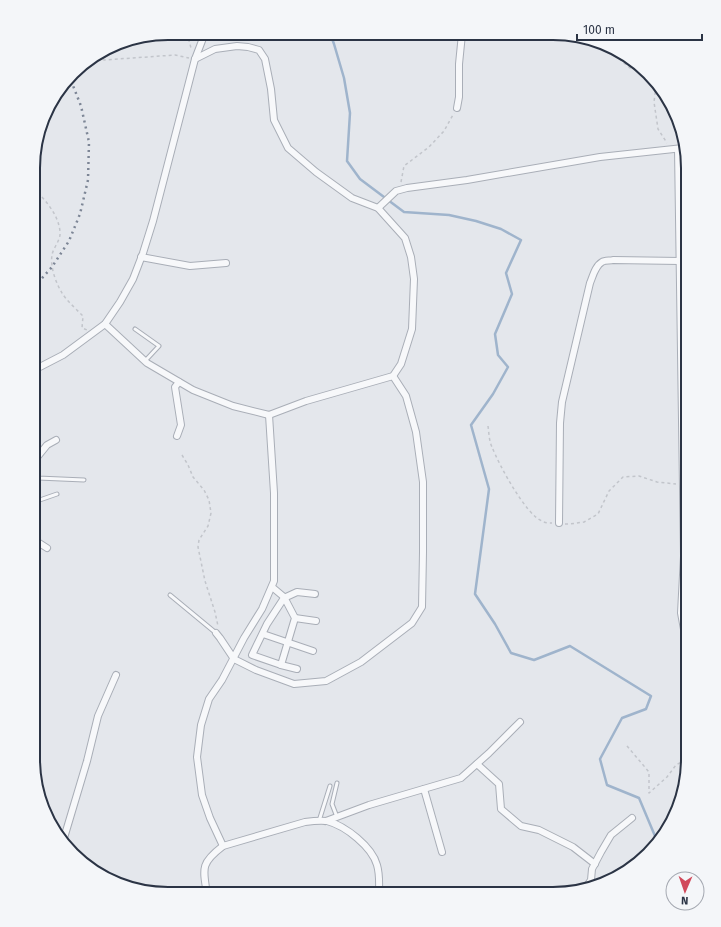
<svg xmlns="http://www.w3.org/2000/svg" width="721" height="927" viewBox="0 0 721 927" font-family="'Fira Sans',sans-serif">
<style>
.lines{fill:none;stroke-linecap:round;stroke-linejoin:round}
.stream{stroke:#9fb4cc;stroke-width:2.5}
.service-casing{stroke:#a9aeb7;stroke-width:5}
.minor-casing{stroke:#a9aeb7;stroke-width:8}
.path{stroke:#c2c5cb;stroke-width:1.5;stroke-dasharray:3 3;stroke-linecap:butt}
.service{stroke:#f7f8fa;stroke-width:3}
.minor{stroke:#f7f8fa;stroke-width:6}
.rail{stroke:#7d8696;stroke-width:2.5;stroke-dasharray:2 4;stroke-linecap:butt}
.rim{fill:none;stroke:#2b3445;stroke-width:2}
</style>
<rect width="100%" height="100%" fill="#e4e7ec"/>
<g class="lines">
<polyline class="stream" points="330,33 334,44 344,78 350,113 347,161 360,179 404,212 449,215 476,221 501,229 521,240 506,273 512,294 495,334 498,355 508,367 493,394 471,425 489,489 475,594 495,624 511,653 534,660 570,646 651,696 646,709 622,718 600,759 607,785 639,798 655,836 658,840"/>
<defs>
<g id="service">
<polyline points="135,329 159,346 145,361"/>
<polyline points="34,469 38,478 84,480"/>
<polyline points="34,502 57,494"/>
<polyline points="170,595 216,633"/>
<polyline points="337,783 332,804 337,817"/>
<polyline points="319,821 330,786"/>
</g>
<g id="minor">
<polyline points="457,108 459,97 459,64 462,34"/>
<polyline points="678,149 684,556 681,613 688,651"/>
<polyline points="378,208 396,191 407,188 467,180 600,157 683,148"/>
<polyline points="141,257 190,266 226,263"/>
<polyline points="105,324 147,363 193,390 233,406 269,415 306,401 393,376 401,364 412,329 414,279 411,257 405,238 378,208 352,198 316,172 288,148 274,120 271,89 265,59 259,50 248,47 237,46 215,49 195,59"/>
<polyline points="34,370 63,355 105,324 120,302 133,279 143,253 153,221 195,59 205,33"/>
<polyline points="177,436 181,425 175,387 179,382"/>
<polyline points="34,461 47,445 56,440"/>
<path d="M559 523 560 423 562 402 590 283C593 276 595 266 602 262 605 260 610 261 613 260L680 261"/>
<polyline points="33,539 47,548"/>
<polyline points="272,587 284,597 295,618 281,665"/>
<polyline points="295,618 316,621"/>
<polyline points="216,633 220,638 234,659 256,670 294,684 326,681 361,662 412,623 422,607 423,552 423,482 416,432 406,396 393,376"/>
<polyline points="263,634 313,651"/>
<polyline points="297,669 281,665 252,655 267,624 284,598 297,592 315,594"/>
<polyline points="477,764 499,784 501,809 521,826 539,830 573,847 595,864"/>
<polyline points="424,789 442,852"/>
<polyline points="326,821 369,805 461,778 489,753 520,722"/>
<polyline points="64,838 87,761 98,716 116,675"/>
<polyline points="223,846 210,818 202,795 197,757 201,725 209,699 222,680 244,638 262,609 274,581 274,493 269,415"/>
<polyline points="587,886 591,880 592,869 601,852 611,835 632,818"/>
<path d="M207 893C202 867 202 862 223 846L305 822C312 821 320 820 327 821 346 826 372 847 377 865 380 875 379 884 379 894"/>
</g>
</defs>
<use href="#service" class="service-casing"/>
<use href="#minor" class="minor-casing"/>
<g class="path">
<polyline points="187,33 191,48"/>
<polyline points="610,51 630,68 641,72 657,88"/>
<polyline points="98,56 104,60 175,55 189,58"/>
<polyline points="656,86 654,102 658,129 667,143"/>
<polyline points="401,182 404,166 429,147 444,131 454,113"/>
<path d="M34 188C45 200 59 215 60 232 61 240 53 248 52 255 50 267 56 283 62 293 67 301 76 309 83 316L82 328 87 330"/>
<path d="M488 426C489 433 489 441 492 447 499 465 526 515 542 521 545 523 549 523 552 523"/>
<polyline points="182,455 188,465 193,477 204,490 209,500 211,513 208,526 199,540 198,547 205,581 215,612 218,626"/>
<polyline points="565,524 570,524 584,522 598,514 609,491 623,477 639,476 657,482 676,484"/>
<polyline points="627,746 649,772 649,793 667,777 676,765 688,758"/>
</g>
<use href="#service" class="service"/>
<use href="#minor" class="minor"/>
<polyline class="rail" points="34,287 52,267 69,241 80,214 88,180 89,142 81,106 70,78"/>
</g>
<path d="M0 0H721V927H0ZM168 40H553A128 128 0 0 1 681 168V759A128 128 0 0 1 553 887H168A128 128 0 0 1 40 759V168A128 128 0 0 1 168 40Z" fill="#f4f6f9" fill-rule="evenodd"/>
<path class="rim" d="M168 40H553A128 128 0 0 1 681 168V759A128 128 0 0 1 553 887H168A128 128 0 0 1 40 759V168A128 128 0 0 1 168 40Z"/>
<g transform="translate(685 891) rotate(182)"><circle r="19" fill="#f4f6f9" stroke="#a4a8b1"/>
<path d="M0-3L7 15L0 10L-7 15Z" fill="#d1495b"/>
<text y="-6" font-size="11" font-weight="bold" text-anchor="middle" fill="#2b3445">N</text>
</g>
<path d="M577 34v6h125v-6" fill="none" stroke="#2b3445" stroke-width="2"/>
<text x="583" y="34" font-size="12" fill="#2b3445" stroke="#f4f6f9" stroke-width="3" paint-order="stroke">100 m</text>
</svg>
